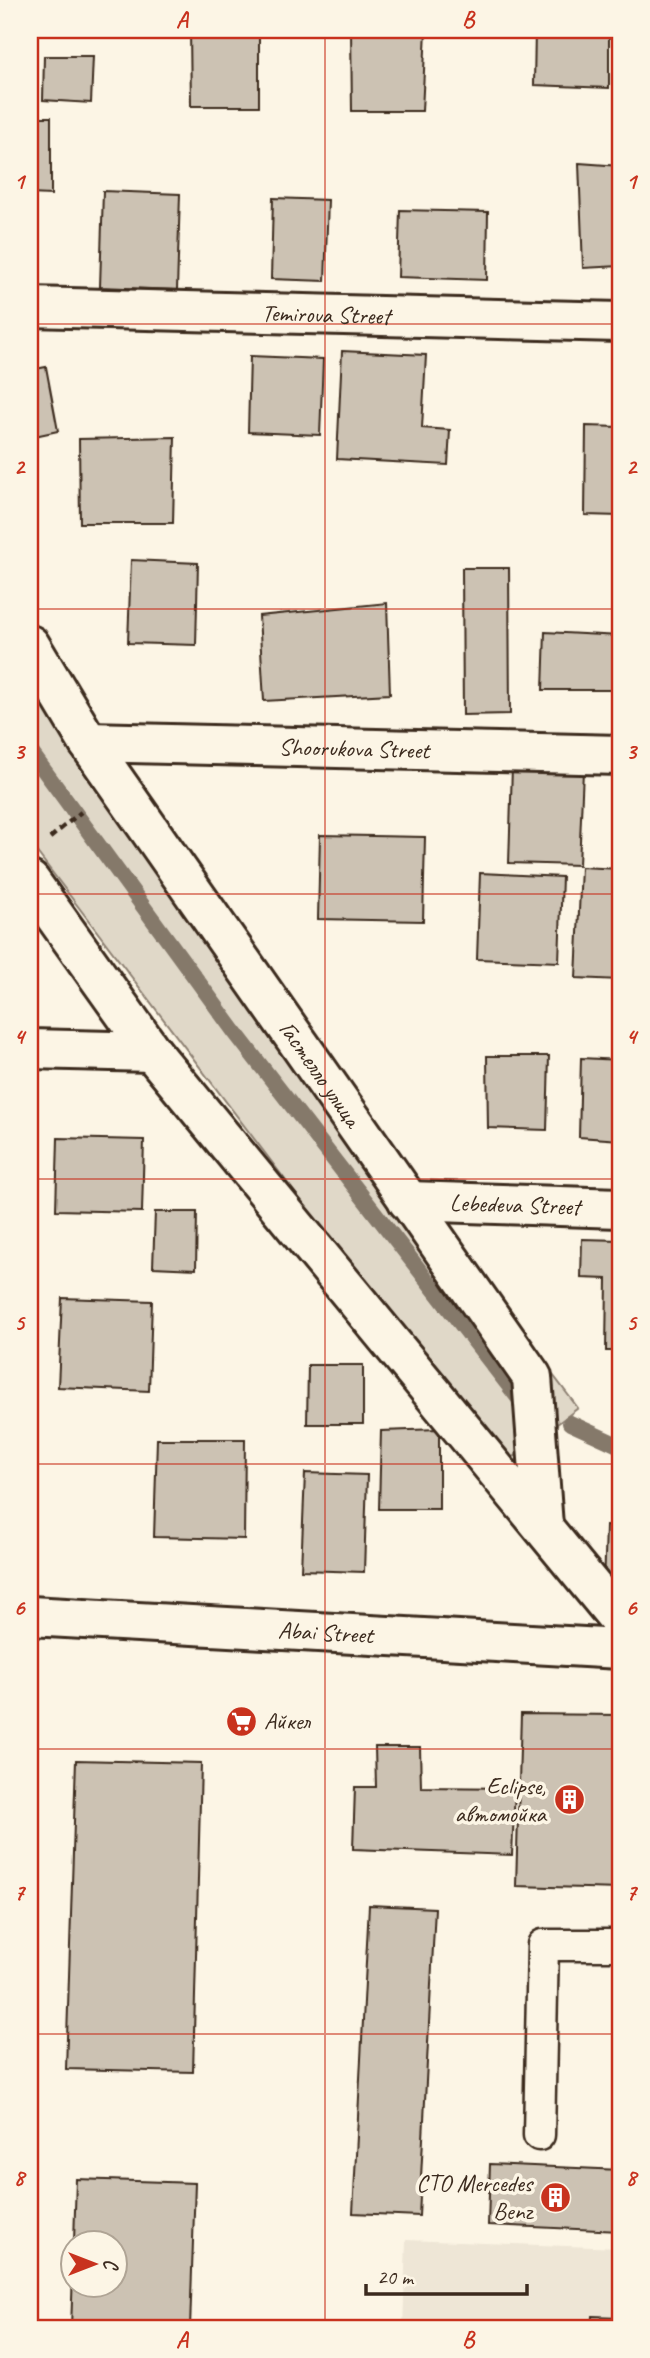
<svg xmlns="http://www.w3.org/2000/svg" width="650" height="2358" viewBox="0 0 650 2358" font-family="Caveat,sans-serif">
<style>
.built{fill:#eee6d6}
.green{fill:#e0d8c8;stroke:#8e8173;stroke-width:2}
.lines{fill:none;stroke-linecap:round;stroke-linejoin:round}
.stream{stroke:#85796b;stroke-width:16}
.building{fill:#ccc2b3;stroke:#3b2a1e;stroke-width:2}
.service-casing{stroke:#3b2a1e;stroke-width:35}
.minor-casing{stroke:#3b2a1e;stroke-width:44}
.tertiary-casing{stroke:#3b2a1e;stroke-width:44}
.path{stroke:#3b2a1e;stroke-width:4.5;stroke-dasharray:7 5;stroke-linecap:butt}
.service{stroke:#fcf5e5;stroke-width:30}
.minor{stroke:#fcf5e5;stroke-width:38}
.tertiary{stroke:#fcf5e5;stroke-width:38}
.grid{fill:none;stroke:#c8321e;stroke-width:2;stroke-opacity:0.55}
.labels{text-anchor:middle;dominant-baseline:central;stroke-width:7;stroke-linejoin:round;paint-order:stroke}
.street-label{font-size:24px;fill:#3b2a1e;stroke:#fcf5e5}
.poi-label{font-size:24px;fill:#3b2a1e;stroke:#fcf5e5;text-anchor:end}
.neatline{fill:none;stroke:#c8321e;stroke-width:2.5}
.grid-label{font-size:23px;text-anchor:middle;font-weight:bold;fill:#c8321e}
</style>
<rect width="100%" height="100%" fill="#fcf5e5"/>
<filter id="ink" filterUnits="userSpaceOnUse"><feTurbulence type="fractalNoise" baseFrequency=".0143" numOctaves="2"/><feDisplacementMap in="SourceGraphic" scale="14" xChannelSelector="R" yChannelSelector="G"/><feConvolveMatrix kernelMatrix="1 2 1 2 8 2 1 2 1" color-interpolation-filters="sRGB"/></filter>
<g filter="url(#ink)">
<polygon class="built" points="406,2240 620,2248 620,2328 403,2328"/>
<polygon class="green" points="30,684 578,1408 502,1466 30,843"/>
<g class="lines">
<g class="stream">
<polyline points="30,751 234,1031 520,1400"/>
<polyline points="570,1423 620,1446"/>
</g>
</g>
<g class="building">
<polygon points="190,30 259,30 259,106 191,106"/>
<polygon points="351,30 426,30 422,111 352,111"/>
<polygon points="535,30 609,30 609,88 534,85"/>
<polygon points="44,56 93,56 91,103 43,100"/>
<polygon points="30,117 51,117 51,195 30,194"/>
<polygon points="579,163 620,166 620,266 583,268"/>
<polygon points="103,191 180,194 177,290 100,287"/>
<polygon points="273,198 328,200 325,281 271,279"/>
<polygon points="400,210 488,212 487,280 398,277"/>
<polygon points="342,351 426,355 422,428 450,430 448,465 337,459"/>
<polygon points="250,356 323,359 320,435 248,432"/>
<polygon points="46,367 58,431 30,437 30,370"/>
<polygon points="586,426 620,427 620,516 585,515"/>
<polygon points="175,437 173,523 80,523 79,439"/>
<polygon points="131,560 198,563 196,645 128,643"/>
<polygon points="462,568 509,568 510,714 463,715"/>
<polygon points="387,603 390,694 264,701 259,616"/>
<polygon points="545,632 620,636 620,690 543,690"/>
<polygon points="512,767 583,770 579,865 509,863"/>
<polygon points="320,835 425,837 423,921 318,919"/>
<polygon points="581,867 620,869 620,980 576,978"/>
<polygon points="480,873 562,877 559,962 477,959"/>
<polygon points="487,1056 549,1056 547,1130 488,1128"/>
<polygon points="581,1058 620,1060 620,1140 579,1137"/>
<polygon points="58,1138 144,1140 142,1212 56,1210"/>
<polygon points="155,1212 197,1212 196,1269 153,1267"/>
<polygon points="582,1239 620,1240 620,1351 606,1351 607,1279 581,1278"/>
<polygon points="62,1298 152,1301 149,1391 58,1387"/>
<polygon points="308,1365 363,1365 363,1424 307,1424"/>
<polygon points="439,1429 439,1509 379,1509 381,1431"/>
<polygon points="157,1439 245,1439 244,1539 154,1537"/>
<polygon points="305,1473 367,1475 364,1572 301,1570"/>
<polygon points="606,1526 620,1527 620,1587 604,1587"/>
<polygon points="521,1714 620,1715 620,1889 516,1886"/>
<polygon points="375,1747 420,1747 421,1787 515,1788 512,1855 353,1849 355,1787 376,1787"/>
<polygon points="76,1760 201,1763 193,2072 66,2069"/>
<polygon points="369,1905 435,1908 419,2216 353,2213"/>
<polygon points="490,2164 620,2170 620,2231 488,2225"/>
<polygon points="76,2179 195,2183 190,2328 71,2328 74,2245 74,2284 116,2284 116,2242 74,2242"/>
<polygon points="592,2316 620,2317 620,2328 591,2328"/>
</g>
<g class="lines">
<defs>
<polyline id="service" points="539,2135 543,1945 620,1945"/>
<g id="minor">
<path id="s1" d="M30 307 620 322"/>
<path id="s2" d="M30 645 88 742 532 1377 543 1526"/>
<path id="s3" d="M88 742 620 755"/>
<polyline points="30,881 152,1052 620,1621"/>
<polyline points="30,1049 152,1052"/>
<path id="s4" d="M408 1201 620 1208"/>
</g>
<g id="tertiary">
<path id="s5" d="M30 1616 620 1649"/>
</g>
</defs>
<use href="#service" class="service-casing"/>
<use href="#minor" class="minor-casing"/>
<use href="#tertiary" class="tertiary-casing"/>
<polyline class="path" points="50,838 81,812"/>
<use href="#service" class="service"/>
<use href="#minor" class="minor"/>
<use href="#tertiary" class="tertiary"/>
</g>
</g>
<path class="grid" d="M325 30V2328M30 324H620M30 609H620M30 894H620M30 1179H620M30 1464H620M30 1749H620M30 2034H620"/>
<defs>
<symbol id="supermarket-disc" viewBox="-11 -11 22 22"><circle r="9.5" fill="#c8321e" stroke="#fcf5e5"/><path d="M-6-5.5h2.5l.6 2H6L4.5 2H-2.5L-4.4-4H-6ZM-1.5 3.2a1.3 1.3 0 1 0 .1 0ZM3 3.2a1.3 1.3 0 1 0 .1 0Z" fill="#fff"/></symbol>
<symbol id="building-disc" viewBox="-11 -11 22 22"><circle r="9.5" fill="#c8321e" stroke="#fcf5e5"/><path d="M-4-6H4V6H1V3H-1V6H-4ZM-2.5-4.3h1.7v1.8h-1.7ZM.8-4.3h1.7v1.8H.8ZM-2.5-1h1.7V.8h-1.7ZM.8-1h1.7V.8H.8Z" fill="#fff"/></symbol>
</defs>
<g fill-rule="evenodd">
<use href="#supermarket-disc" x="224" y="1704" width="35" height="35"/>
<use href="#building-disc" x="552" y="1782" width="35" height="35"/>
<use href="#building-disc" x="538" y="2180" width="35" height="35"/>
</g>
<g class="labels">
<g class="street-label">
<text stroke="none"><textPath href="#s1" startOffset="296">Temirova Street</textPath></text>
<text stroke="none"><textPath href="#s3" startOffset="266">Shoorukova Street</textPath></text>
<text stroke="none"><textPath href="#s2" startOffset="518">Гастелло улица</textPath></text>
<text stroke="none"><textPath href="#s4" startOffset="107">Lebedeva Street</textPath></text>
<text stroke="none"><textPath href="#s5" startOffset="296">Abai Street</textPath></text>
</g>
<g class="poi-label">
<text x="264" y="1721" text-anchor="start">Айкел</text>
<text x="546" y="1786">Eclipse,<tspan x="546" dy="28">автомойка</tspan></text>
<text x="532" y="2183">СТО Mercedes<tspan x="532" dy="28">Benz</tspan></text>
</g>
</g>
<rect width="650" height="2358" fill="none" stroke="#fcf5e5" stroke-width="77"/>
<g transform="translate(94 2264) rotate(90)"><circle r="33" fill="#fcf5e5" stroke="#afa495" stroke-width="2"/>
<path d="M0-5L12 26L0 18L-12 26Z" fill="#c8321e"/>
<text y="-10" font-size="19" font-weight="bold" text-anchor="middle" fill="#3b2a1e">С</text>
</g>
<path d="M366 2284v10h161v-10" fill="none" stroke="#3b2a1e" stroke-width="3.5"/>
<text x="377" y="2284" font-size="21" fill="#3b2a1e" stroke="#fcf5e5" stroke-width="5" paint-order="stroke">20 m</text>
<rect x="38" y="38" width="574" height="2282" class="neatline"/>
<g class="grid-label">
<text x="182" y="27">A</text>
<text x="468" y="27">B</text>
<text x="19" y="189">1</text>
<text x="631" y="189">1</text>
<text x="19" y="474">2</text>
<text x="631" y="474">2</text>
<text x="19" y="759">3</text>
<text x="631" y="759">3</text>
<text x="19" y="1044">4</text>
<text x="631" y="1044">4</text>
<text x="19" y="1330">5</text>
<text x="631" y="1330">5</text>
<text x="19" y="1615">6</text>
<text x="631" y="1615">6</text>
<text x="19" y="1900">7</text>
<text x="631" y="1900">7</text>
<text x="19" y="2185">8</text>
<text x="631" y="2185">8</text>
<text x="182" y="2347">A</text>
<text x="468" y="2347">B</text>
</g>
</svg>
